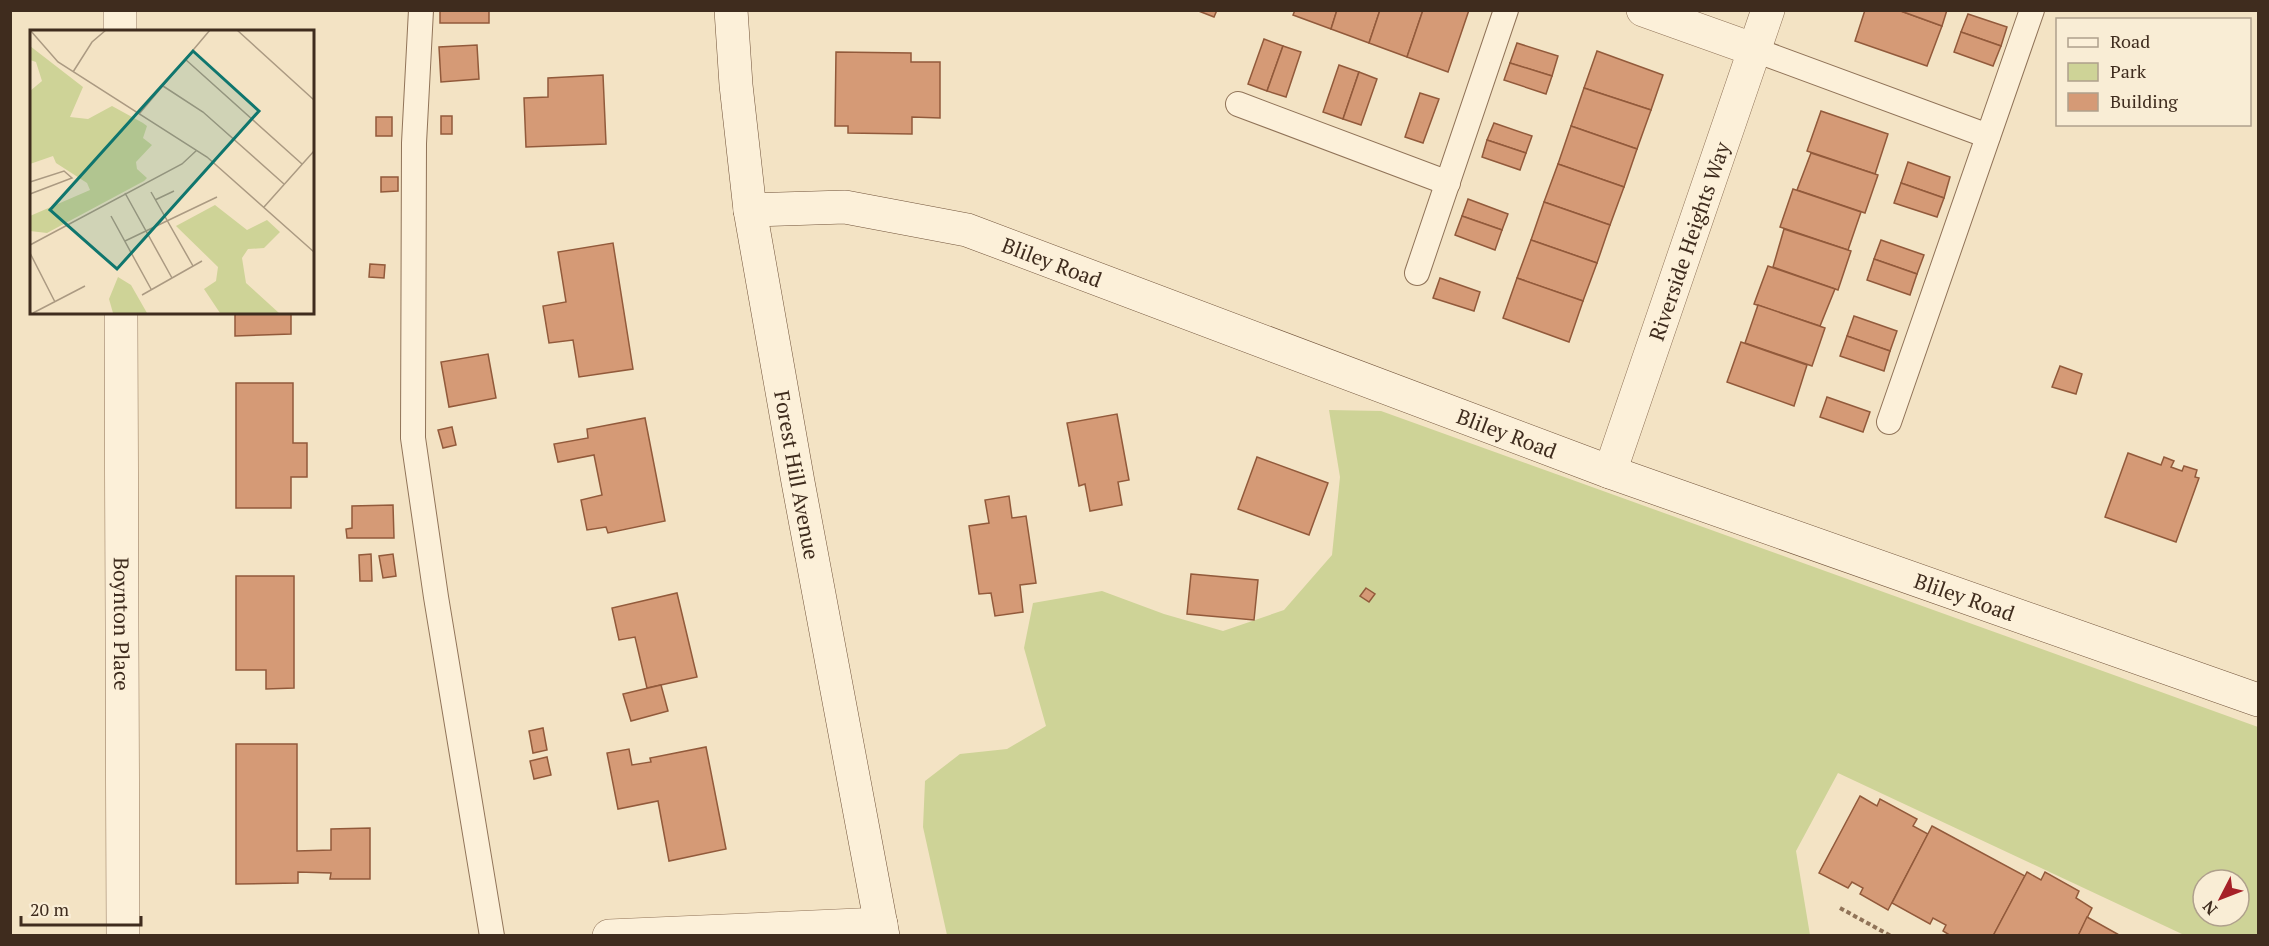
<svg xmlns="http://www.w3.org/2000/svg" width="2269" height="946" viewBox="0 0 2269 946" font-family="'PT Serif',serif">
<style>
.green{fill:#ced397;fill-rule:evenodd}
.building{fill:#d59a76;stroke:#925a3b;stroke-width:1.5}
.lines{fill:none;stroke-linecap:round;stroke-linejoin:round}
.lane-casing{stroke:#907358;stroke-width:26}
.street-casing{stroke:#907358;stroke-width:34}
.secondary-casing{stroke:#72543b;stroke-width:34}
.path{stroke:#907358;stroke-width:4;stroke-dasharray:4.5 3;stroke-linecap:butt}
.lane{stroke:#fcf0d9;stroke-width:24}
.street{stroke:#fcf0d9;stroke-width:33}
.secondary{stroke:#fcf0d9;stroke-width:33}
.labels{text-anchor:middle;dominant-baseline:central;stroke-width:5;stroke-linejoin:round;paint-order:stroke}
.street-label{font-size:21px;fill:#3f2c1e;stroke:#f9edd5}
.inset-road{fill:none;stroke:#ab9a82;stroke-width:1.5}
.view{fill:#0f766e;fill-opacity:0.15;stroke:#0f766e;stroke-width:3}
.inset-edge{fill:none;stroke:#3f2c1e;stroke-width:3}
</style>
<rect width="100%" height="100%" fill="#f3e3c4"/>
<path class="green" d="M1329 410 1381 411 2258 727V935L2188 936 2182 934 1838 773 1796 851 1810 935H947L923 827 925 781 960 754 1007 749 1046 726 1024 648 1033 603 1102 591 1164 614 1223 631 1284 610 1332 555 1340 477ZM2203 880H2239V916H2203Z"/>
<g class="building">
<rect x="440" y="10" width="49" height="13"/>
<polygon points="1196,10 1217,10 1214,17"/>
<polygon points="1295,10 1337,10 1331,29 1293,15"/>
<polygon points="1337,10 1380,10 1369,43 1331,29"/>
<polygon points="1380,10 1423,10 1407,57 1369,43"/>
<polygon points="1423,10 1469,10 1448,72 1407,57"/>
<polygon points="1865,10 1898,10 1942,26 1927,66 1855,41"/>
<polygon points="1898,10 1947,10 1942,26"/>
<polygon points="1968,14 2007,27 2001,46 1961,32"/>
<polygon points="1961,32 2001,46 1993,66 1954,52"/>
<polygon points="1264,39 1283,46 1267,91 1248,84"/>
<polygon points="1517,43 1558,56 1552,76 1510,63"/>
<polygon points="477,45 479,79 441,82 439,47"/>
<polygon points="1283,46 1301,52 1286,97 1267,91"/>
<polygon points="1597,51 1663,75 1651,110 1584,88"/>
<polygon points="836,52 911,53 911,62 940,62 940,118 912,117 912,134 848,133 848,126 835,126"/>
<polygon points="1510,63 1552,76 1546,94 1504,80"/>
<polygon points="1339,65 1359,72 1343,119 1323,112"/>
<polygon points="1359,72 1377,79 1361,125 1343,119"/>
<polygon points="603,75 606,144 526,147 524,98 548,97 548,78"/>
<polygon points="1584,88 1651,110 1637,149 1571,126"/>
<polygon points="1420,93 1439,99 1423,143 1405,137"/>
<polygon points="1821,111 1888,134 1875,174 1807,151"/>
<rect x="441" y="116" width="11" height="18"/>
<rect x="376" y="117" width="16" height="19"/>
<polygon points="1494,123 1532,136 1526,153 1487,140"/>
<polygon points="1571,126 1637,149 1624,187 1558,164"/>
<polygon points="1487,140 1526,153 1520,170 1482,157"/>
<polygon points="1811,153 1878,175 1865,213 1797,190"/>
<polygon points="1908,162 1950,177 1944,198 1901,183"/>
<polygon points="1558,164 1624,187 1610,225 1544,202"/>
<polygon points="381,177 398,177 398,191 381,192"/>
<polygon points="1901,183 1944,198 1937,217 1894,203"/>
<polygon points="1793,189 1861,212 1848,250 1780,227"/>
<polygon points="1468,199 1508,214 1502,230 1462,216"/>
<polygon points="1544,202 1610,225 1597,263 1531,240"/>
<polygon points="1462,216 1502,230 1495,250 1455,235"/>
<polygon points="1784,229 1851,251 1838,290 1773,267"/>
<polygon points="1531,240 1597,263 1583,301 1517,278"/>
<polygon points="1881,240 1924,255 1917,274 1874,259"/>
<polygon points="613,243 633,369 579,377 573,340 549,343 543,306 566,302 558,252"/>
<polygon points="1874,259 1917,274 1910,295 1867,280"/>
<polygon points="370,264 385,265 384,278 369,277"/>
<polygon points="1768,266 1835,289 1820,326 1754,304"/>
<polygon points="1440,278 1480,292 1474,311 1433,298"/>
<polygon points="1517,278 1583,301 1569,342 1503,318"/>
<polygon points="1758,305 1825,328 1812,366 1745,343"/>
<polygon points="235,312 291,312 291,334 235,336"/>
<polygon points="1854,316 1897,331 1890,351 1847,336"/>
<polygon points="1847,336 1890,351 1884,371 1840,356"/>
<polygon points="1741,342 1807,365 1794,406 1727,382"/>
<polygon points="488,354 496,398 449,407 441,362"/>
<polygon points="2060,366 2082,374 2076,394 2052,387"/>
<polygon points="236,383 293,383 293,443 307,443 307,477 291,477 291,508 236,508"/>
<polygon points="1827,397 1870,412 1863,432 1820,417"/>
<polygon points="1117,414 1129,480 1118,482 1122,505 1090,511 1085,484 1079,486 1067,423"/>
<polygon points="645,418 665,521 608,533 606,527 587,530 581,500 602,495 594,455 558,462 554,444 588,438 587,429"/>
<polygon points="452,427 456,445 443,448 438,430"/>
<polygon points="2128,453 2161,465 2164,457 2174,461 2171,467 2182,471 2184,466 2197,470 2195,477 2199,478 2176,542 2105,517"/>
<polygon points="1257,457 1328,483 1309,535 1238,509"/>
<polygon points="1009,496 1012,518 1026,516 1036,583 1020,585 1023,612 995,616 991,593 979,594 969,526 989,523 985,500"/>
<polygon points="393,505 394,538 347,538 346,529 352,528 352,506"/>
<polygon points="371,554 372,581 360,581 359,555"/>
<polygon points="393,554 396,576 383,578 379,556"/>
<polygon points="1191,574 1258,580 1254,620 1187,614"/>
<polygon points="236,576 294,576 294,688 266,689 266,670 236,670"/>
<polygon points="1366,588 1375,594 1369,602 1360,596"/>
<polygon points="677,593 697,677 647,688 635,637 619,640 612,608"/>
<polygon points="661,685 668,711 631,721 623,694"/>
<polygon points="543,728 547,750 533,753 529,731"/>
<polygon points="236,744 297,744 297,851 331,850 331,829 370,828 370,879 330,879 331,873 298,872 298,883 236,884"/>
<polygon points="706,747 726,849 669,861 658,801 618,809 607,753 629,749 632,765 651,762 650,758"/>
<polygon points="547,757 551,775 534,779 530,761"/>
<polygon points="1860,796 1877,806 1880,799 1917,819 1913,826 1928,834 1888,910 1860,894 1863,888 1852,882 1848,888 1819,873"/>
<polygon points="1932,826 2025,876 1993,936 1951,936 1943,931 1946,925 1933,918 1930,924 1892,903"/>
<polygon points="2027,872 2041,880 2045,872 2079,891 2076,898 2092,908 2078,936 1993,936"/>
<polygon points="2087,917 2121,936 2078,936"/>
</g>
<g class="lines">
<defs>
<g id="lane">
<polyline points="421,10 414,143 413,438 436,597 492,936"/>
<polyline points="1755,50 1988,136"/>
<polyline points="1238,104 1448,183"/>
<polyline points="1417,273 1506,10"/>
<polyline points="1889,422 2032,10"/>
</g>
<g id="street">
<polyline points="120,10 120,32"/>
<polyline points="1643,10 1755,50"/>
<path id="s1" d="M121 312 123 936"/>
<path id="s2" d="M1610 472 1768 10"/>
<polyline points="609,936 881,924"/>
</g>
<g id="secondary">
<path id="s3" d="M731 10 736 85 750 210 798 482 883 936"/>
<path id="s4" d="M750 210 845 207 967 230 1610 472 2258 700"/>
</g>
</defs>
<use href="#lane" class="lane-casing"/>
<use href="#street" class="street-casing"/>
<use href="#secondary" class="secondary-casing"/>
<polyline class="path" points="1840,908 1891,936"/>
<use href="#lane" class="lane"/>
<use href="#street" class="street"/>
<use href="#secondary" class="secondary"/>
</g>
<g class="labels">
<g class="street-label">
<text stroke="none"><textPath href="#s2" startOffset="244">Riverside Heights Way</textPath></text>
<text stroke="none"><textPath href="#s4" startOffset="310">Bliley Road</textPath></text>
<text stroke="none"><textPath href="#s4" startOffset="796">Bliley Road</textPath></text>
<text stroke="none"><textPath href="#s3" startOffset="470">Forest Hill Avenue</textPath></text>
<text stroke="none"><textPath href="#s4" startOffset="1282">Bliley Road</textPath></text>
<text stroke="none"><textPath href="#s1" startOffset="312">Boynton Place</textPath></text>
</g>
</g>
<g transform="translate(30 30)">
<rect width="284" height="284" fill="#f3e3c4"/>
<path d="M0 16 53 57 40 87 58 89 82 76 113 93 117 96 113 108 122 115 106 132 107 139 117 148 114 151 17 203 0 201V186L60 160 57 153 26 133 23 126 0 134V61L12 51 6 32 0 30ZM185 175 217 200 237 190 250 202 234 218 218 219 212 228 216 253 249 283H190L174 259 186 251 188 237 146 196ZM88 247 101 255 117 283H83L79 269Z" fill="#ced397"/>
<path class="inset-road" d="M0 0 28 32 177 127 284 222M207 0 284 70M155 29 272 134M43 42 62 12 76 0M133 56 173 82 254 154M109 84 180 0M0 152 34 141 42 148 0 164M121 162 163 236M95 163 142 248M125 170 144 161M234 177 284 121M81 186 121 259M95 211 187 167M0 215 152 134 167 120M0 223 25 272M112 265 172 231M3 283 55 256"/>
<path class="view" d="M163 21 229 81 87 239 20 180Z"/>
<rect width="284" height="284" class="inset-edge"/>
</g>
<rect width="2269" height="946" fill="none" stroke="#3f2c1e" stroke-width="24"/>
<rect x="2056" y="18" width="195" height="108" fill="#f9edd5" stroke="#afa08c" stroke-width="1.5"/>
<rect x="2068" y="38" width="30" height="9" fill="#fcf0d9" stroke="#afa08c" stroke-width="1.5"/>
<text x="2110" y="48" font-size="18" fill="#3f2c1e">Road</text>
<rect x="2068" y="63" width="30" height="18" fill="#ced397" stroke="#afa08c" stroke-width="1.5"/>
<text x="2110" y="78" font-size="18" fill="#3f2c1e">Park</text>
<rect x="2068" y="93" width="30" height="18" fill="#d59a76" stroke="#afa08c" stroke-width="1.5"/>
<text x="2110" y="108" font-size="18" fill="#3f2c1e">Building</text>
<g transform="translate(2221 898) rotate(228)"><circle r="28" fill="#f9edd5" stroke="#afa08c" stroke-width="1.5"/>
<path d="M0-4.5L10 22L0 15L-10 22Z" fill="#a62128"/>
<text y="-9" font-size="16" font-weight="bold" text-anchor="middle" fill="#3f2c1e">N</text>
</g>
<path d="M21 916v9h120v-9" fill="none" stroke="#3f2c1e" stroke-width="3"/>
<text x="30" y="916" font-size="18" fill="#3f2c1e" stroke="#f9edd5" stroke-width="4.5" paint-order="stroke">20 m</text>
</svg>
